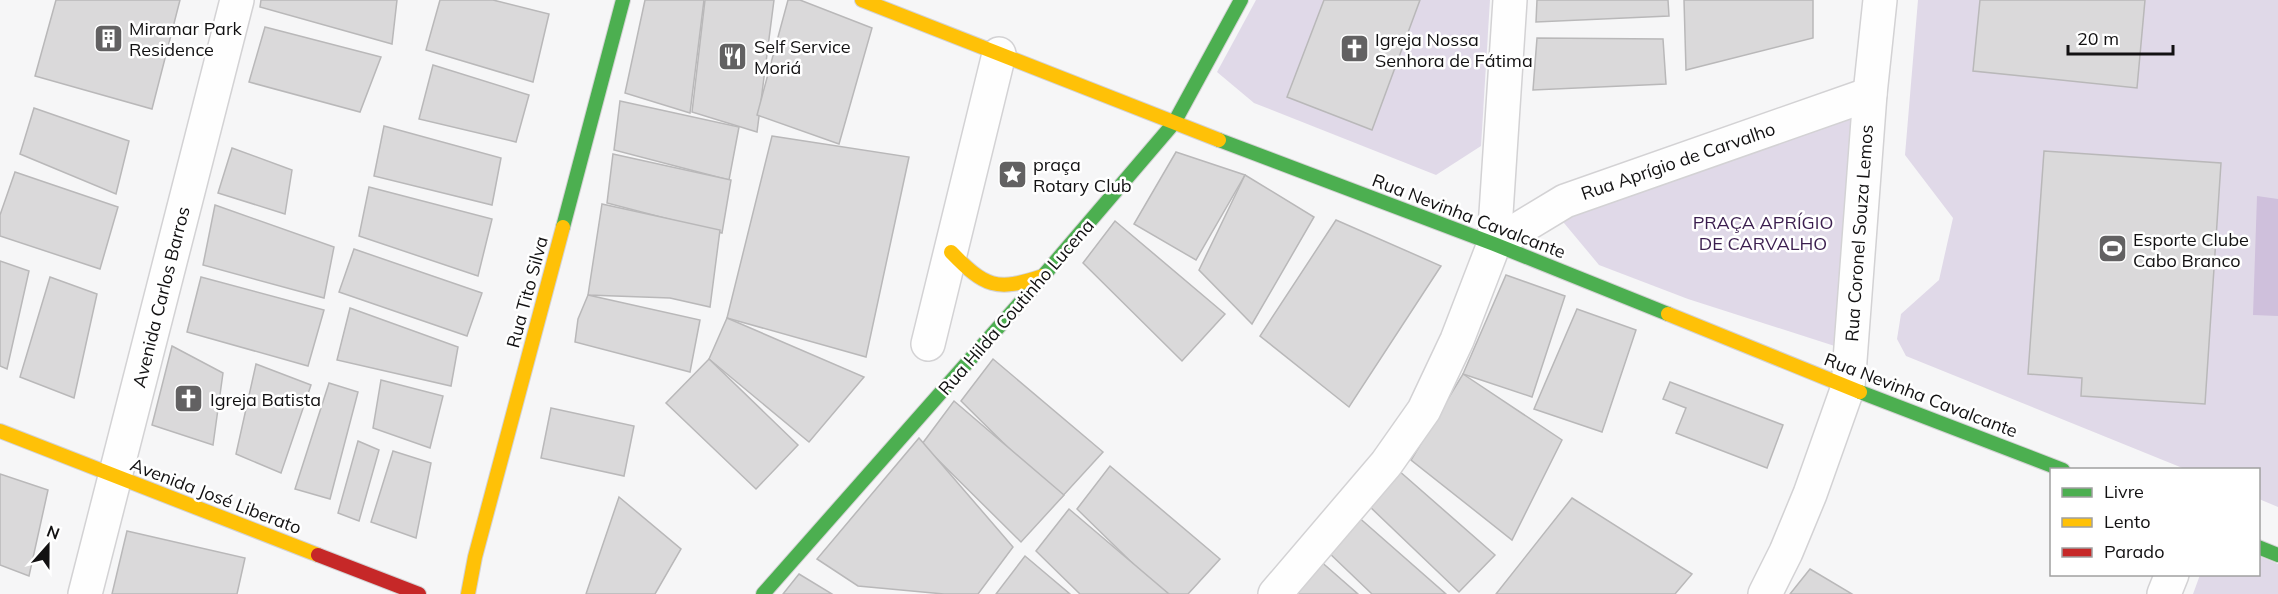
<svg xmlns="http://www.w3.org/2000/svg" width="2278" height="594" viewBox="0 0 2278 594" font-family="Mulish,sans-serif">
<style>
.green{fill:#e0d9e8}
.water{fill:#cfc0dc}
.building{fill:#dad9da;stroke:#b9b8b9;stroke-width:1.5}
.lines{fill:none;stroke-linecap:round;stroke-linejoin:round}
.street-casing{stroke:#d3d2d4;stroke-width:36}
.fast-casing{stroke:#d3d2d4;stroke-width:16}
.slow-casing{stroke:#d3d2d4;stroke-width:16}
.jam-casing{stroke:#d3d2d4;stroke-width:16}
.street{stroke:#fefefe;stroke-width:33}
.fast{stroke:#4caf50;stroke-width:14}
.slow{stroke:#ffc107;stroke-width:14}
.jam{stroke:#c62828;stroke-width:14}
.labels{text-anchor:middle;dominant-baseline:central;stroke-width:5;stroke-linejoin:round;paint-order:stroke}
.poi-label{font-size:18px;fill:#121112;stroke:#fff;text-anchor:start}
.street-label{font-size:18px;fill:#121112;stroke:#fff}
.park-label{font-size:18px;fill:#3b1e4f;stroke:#fff}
</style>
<rect width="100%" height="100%" fill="#f6f6f7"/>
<g class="green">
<polygon points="1256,0 1490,0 1481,146 1436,175 1254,103 1217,72"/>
<polygon points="1918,0 2278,0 2278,507 2259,499 2258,470 2185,469 1906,356 1897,339 1901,314 1939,280 1953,218 1905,155"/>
<polygon points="1856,108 1844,349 1688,299 1599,265 1559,217"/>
<polygon points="2259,556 2278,564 2278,594 2193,594 2200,575 2258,574"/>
</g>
<polygon class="water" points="2257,196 2278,199 2278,316 2253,315"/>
<g class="building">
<polygon points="56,0 180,0 152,109 35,76"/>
<polygon points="261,0 397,0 392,44 260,7"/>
<polygon points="440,0 493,0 549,14 533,82 426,50"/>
<polygon points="645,0 704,0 690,113 625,93"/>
<polygon points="705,0 774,0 757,132 692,112"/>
<polygon points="788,0 800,0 872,28 839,144 757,115"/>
<polygon points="1324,0 1420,0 1372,130 1287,97"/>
<polygon points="1537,0 1668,0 1669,16 1536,22"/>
<polygon points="1684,0 1813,0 1813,38 1686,70"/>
<polygon points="1980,0 2145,0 2137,88 1973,71"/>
<polygon points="265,27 381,57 360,112 249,82"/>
<polygon points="1537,38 1663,39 1666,84 1533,90"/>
<polygon points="433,65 529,95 516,142 419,119"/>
<polygon points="620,101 739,127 729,180 614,150"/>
<polygon points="34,108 129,141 116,194 20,154"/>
<polygon points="384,126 501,158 492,205 374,176"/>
<polygon points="772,136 909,157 866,357 727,318"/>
<polygon points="232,148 292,170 285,214 218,193"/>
<polygon points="2044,151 2221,163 2205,404 2081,396 2082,378 2028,374"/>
<polygon points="1176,152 1245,175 1196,260 1134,224"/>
<polygon points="613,154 731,180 722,233 607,203"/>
<polygon points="15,172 118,207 100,269 0,236 0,215"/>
<polygon points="1245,175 1314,217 1252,324 1199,270"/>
<polygon points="369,187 492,219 478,276 359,236"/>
<polygon points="602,204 720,230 710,307 670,298 588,295"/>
<polygon points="215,205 334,247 324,298 203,265"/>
<polygon points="1336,220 1441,266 1349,407 1260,336"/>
<polygon points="1115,221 1225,314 1182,361 1083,263"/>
<polygon points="354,249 482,293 467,336 339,292"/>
<polygon points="0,261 29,271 7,369 0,366"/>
<polygon points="1506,275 1565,296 1532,397 1463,374"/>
<polygon points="50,277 97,294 74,398 20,377"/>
<polygon points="201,277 324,310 308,366 187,332"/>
<polygon points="588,295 700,320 690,372 575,342 578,319"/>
<polygon points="350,308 458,347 451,386 337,360"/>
<polygon points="1577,309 1636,330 1602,432 1534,409"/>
<polygon points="727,318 864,377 809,442 709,359"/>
<polygon points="172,346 223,373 213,445 152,425"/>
<polygon points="709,359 798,445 756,489 666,403"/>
<polygon points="993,359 1103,452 1060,499 961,401"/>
<polygon points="256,364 311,385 281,473 236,454"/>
<polygon points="1463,374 1562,440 1512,540 1411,460"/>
<polygon points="381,380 443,396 430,448 373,428"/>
<polygon points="1670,382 1783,425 1767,468 1676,433 1686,408 1663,399"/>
<polygon points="329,383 358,392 330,499 295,489"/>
<polygon points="954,401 1064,495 1021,542 922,444"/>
<polygon points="551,408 634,426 624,476 541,458"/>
<polygon points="919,438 1013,547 978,594 944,594 858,586 817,559"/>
<polygon points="358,441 379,450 359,521 338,513"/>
<polygon points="393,451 431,463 416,538 371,522"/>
<polygon points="1110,466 1220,559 1188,594 1164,594 1077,509"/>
<polygon points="1398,470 1495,555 1459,592 1367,504"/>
<polygon points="0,474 48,490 29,576 0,565"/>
<polygon points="619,497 681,549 655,594 586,594"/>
<polygon points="1572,498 1692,574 1675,594 1496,594"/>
<polygon points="1069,509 1169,594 1080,594 1036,551"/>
<polygon points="1356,515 1446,594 1372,594 1326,550"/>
<polygon points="127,531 245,558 237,594 112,594"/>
<polygon points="1025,556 1070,594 996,594"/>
<polygon points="1318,559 1358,594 1289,594"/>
<polygon points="1810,569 1852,594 1790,594"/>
<polygon points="799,574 832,594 783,594"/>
</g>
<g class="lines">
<defs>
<g id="street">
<polyline points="1494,244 1565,201 1870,94"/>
<polyline points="928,344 999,54"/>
<polyline points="85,594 237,0"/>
<polyline points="1275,594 1386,464 1424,410 1457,340 1494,244 1510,0"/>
<polyline points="1765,594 1786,552 1810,494 1848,387 1870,94 1880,0"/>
<polyline points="2164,594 2172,574"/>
</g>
<g id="fast">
<polyline points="1219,140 1494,244 1668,314"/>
<polyline points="563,227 623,0"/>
<polyline points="1860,392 2063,470"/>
<polyline points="2258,547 2278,555"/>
<polyline points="763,594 1026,296 1174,123 1241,0"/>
</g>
<g id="slow">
<polyline points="862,0 1219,140"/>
<path d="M951 252C985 287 996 292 1043 276"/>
<polyline points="1668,314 1860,392"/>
<polyline points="0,431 318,555"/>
<polyline points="468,594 475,557 563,227"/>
</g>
<polyline id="jam" points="318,555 419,594"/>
</defs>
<use href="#street" class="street-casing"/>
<use href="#fast" class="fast-casing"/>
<use href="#slow" class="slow-casing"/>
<use href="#jam" class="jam-casing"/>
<use href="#street" class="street"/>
<use href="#fast" class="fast"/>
<use href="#slow" class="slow"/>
<use href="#jam" class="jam"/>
</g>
<defs>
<symbol id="building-square" viewBox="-11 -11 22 22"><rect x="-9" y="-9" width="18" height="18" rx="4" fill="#626162" stroke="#fff"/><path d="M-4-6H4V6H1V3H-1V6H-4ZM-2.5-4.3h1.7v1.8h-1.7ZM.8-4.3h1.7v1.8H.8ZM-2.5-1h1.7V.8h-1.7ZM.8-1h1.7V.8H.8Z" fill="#fff"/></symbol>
<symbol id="church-square" viewBox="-11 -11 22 22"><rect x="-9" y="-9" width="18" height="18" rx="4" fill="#626162" stroke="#fff"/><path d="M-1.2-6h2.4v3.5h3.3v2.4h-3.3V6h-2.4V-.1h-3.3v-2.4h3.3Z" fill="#fff"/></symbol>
<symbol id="restaurant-square" viewBox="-11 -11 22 22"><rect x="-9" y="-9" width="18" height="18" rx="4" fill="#626162" stroke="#fff"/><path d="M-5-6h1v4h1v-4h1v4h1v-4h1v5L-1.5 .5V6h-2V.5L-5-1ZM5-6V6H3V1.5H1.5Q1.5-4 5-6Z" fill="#fff"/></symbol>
<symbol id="sight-square" viewBox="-11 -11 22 22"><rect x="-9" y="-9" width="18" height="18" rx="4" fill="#626162" stroke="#fff"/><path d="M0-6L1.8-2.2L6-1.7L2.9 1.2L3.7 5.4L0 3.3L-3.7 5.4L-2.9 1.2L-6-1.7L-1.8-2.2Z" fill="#fff"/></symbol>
<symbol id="stadium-square" viewBox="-11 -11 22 22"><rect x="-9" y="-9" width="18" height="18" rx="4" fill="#626162" stroke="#fff"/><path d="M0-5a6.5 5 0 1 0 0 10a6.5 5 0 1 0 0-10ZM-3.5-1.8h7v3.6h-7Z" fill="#fff"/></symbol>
</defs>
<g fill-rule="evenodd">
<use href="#building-square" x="92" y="22" width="33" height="33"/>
<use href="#church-square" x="1338" y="32" width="33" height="33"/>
<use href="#restaurant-square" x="716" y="40" width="33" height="33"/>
<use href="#sight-square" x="996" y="158" width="33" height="33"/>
<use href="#stadium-square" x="2096" y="232" width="33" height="33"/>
<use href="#church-square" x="172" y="382" width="33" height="33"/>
</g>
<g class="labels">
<g class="poi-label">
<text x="129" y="28">Miramar Park<tspan x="129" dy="21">Residence</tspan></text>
<text x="1375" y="39">Igreja Nossa<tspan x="1375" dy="21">Senhora de Fátima</tspan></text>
<text x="754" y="46">Self Service<tspan x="754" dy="21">Moriá</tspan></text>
<text x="1033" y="164">praça<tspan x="1033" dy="21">Rotary Club</tspan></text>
<text x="2133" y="239">Esporte Clube<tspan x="2133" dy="21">Cabo Branco</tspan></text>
<text x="210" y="399">Igreja Batista</text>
</g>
<g class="street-label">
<text transform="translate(1678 161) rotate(-19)">Rua Aprígio de Carvalho</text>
<text transform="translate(1469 216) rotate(21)">Rua Nevinha Cavalcante</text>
<text transform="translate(1859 233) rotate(-86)">Rua Coronel Souza Lemos</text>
<text transform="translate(527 292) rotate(-75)">Rua Tito Silva</text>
<text transform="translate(161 297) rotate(-76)">Avenida Carlos Barros</text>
<text transform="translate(1016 307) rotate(-49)">Rua Hilda Coutinho Lucena</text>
<text transform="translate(1921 395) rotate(21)">Rua Nevinha Cavalcante</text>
<text transform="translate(216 496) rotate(21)">Avenida José Liberato</text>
</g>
<g class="park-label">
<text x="1763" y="222">PRAÇA APRÍGIO<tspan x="1763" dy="21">DE CARVALHO</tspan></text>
</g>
</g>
<rect x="2050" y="468" width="210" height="108" fill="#ffffff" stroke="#a0a0a0" stroke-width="1.5"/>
<rect x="2062" y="488" width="30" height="9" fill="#4caf50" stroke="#a0a0a0" stroke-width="1.5"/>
<text x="2104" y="498" font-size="18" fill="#121112">Livre</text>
<rect x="2062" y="518" width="30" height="9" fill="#ffc107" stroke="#a0a0a0" stroke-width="1.5"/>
<text x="2104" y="528" font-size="18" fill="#121112">Lento</text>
<rect x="2062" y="548" width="30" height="9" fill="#c62828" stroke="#a0a0a0" stroke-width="1.5"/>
<text x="2104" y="558" font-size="18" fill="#121112">Parado</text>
<g transform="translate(48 546) rotate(21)" stroke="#ffffff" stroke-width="4.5" paint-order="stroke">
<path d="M0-4.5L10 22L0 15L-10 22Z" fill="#121112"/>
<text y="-9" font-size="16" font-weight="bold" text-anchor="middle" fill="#121112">N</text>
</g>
<path d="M2068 45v9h105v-9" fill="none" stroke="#121112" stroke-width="3"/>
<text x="2077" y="45" font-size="18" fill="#121112" stroke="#ffffff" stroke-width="4.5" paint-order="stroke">20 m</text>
</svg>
